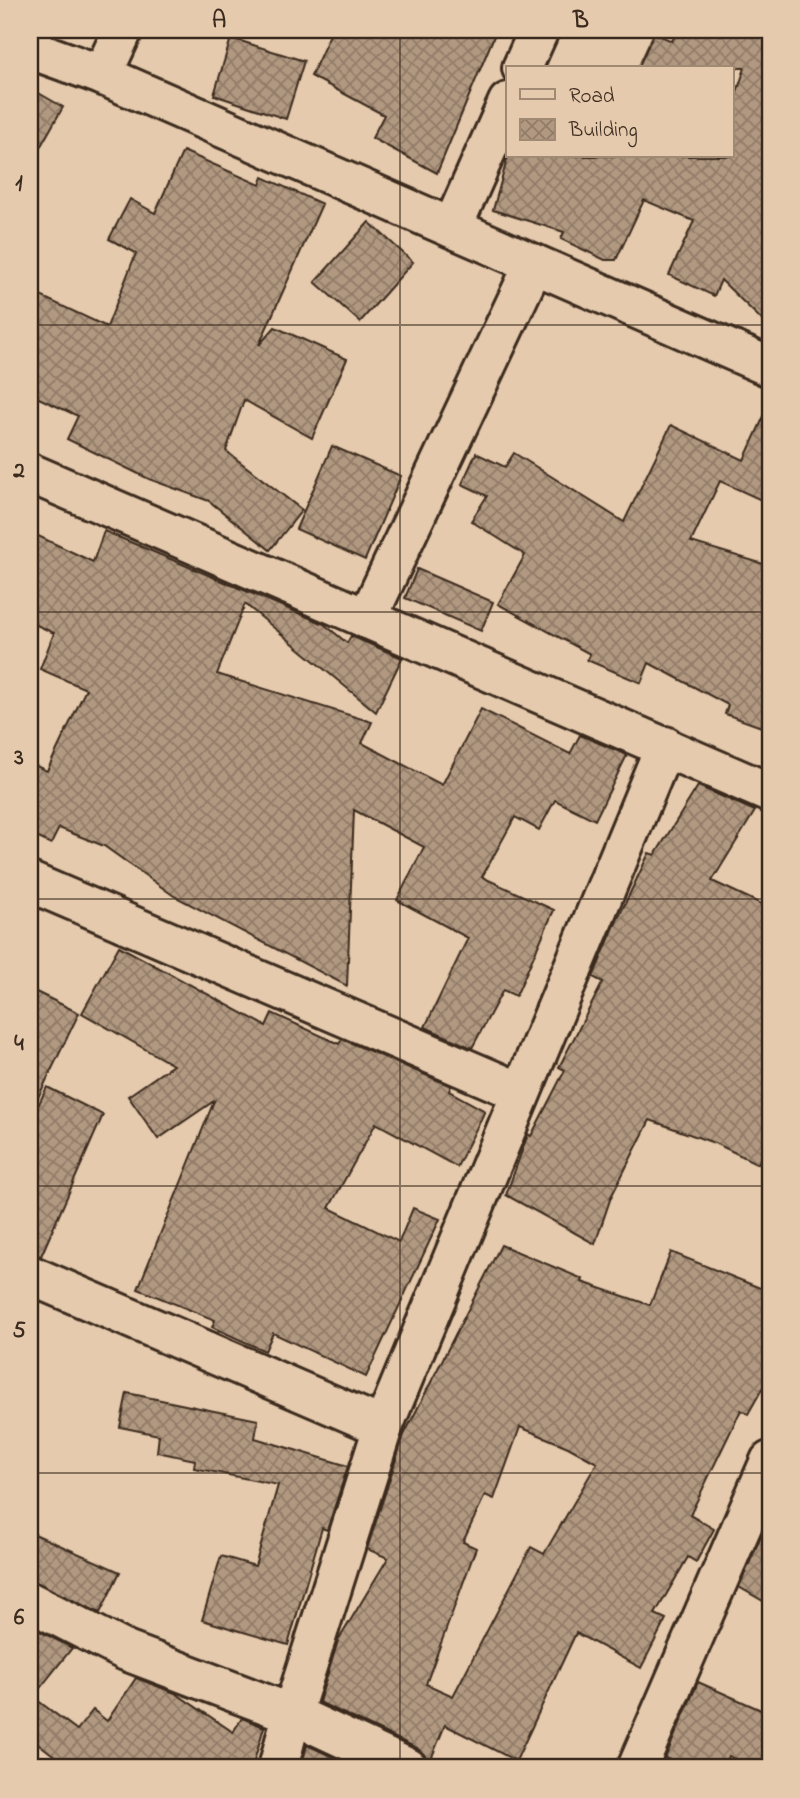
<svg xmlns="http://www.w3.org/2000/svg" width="800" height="1798" viewBox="0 0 800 1798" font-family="'Indie Flower',sans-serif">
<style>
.building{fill:url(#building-cross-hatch);stroke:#3b2a1e;stroke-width:2;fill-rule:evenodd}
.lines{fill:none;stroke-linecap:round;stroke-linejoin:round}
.minor-casing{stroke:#3b2a1e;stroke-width:44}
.minor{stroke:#e5caad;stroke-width:38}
.grid{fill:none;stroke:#3b2a1e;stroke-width:2;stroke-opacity:0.55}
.neatline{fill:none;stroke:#3b2a1e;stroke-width:2.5}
.grid-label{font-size:23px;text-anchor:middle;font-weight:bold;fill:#3b2a1e}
</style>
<defs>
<pattern id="building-cross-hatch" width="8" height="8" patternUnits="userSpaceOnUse" patternTransform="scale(1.75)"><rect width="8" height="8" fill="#b19880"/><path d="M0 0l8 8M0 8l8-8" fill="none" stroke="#917c68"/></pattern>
</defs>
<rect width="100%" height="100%" fill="#e5caad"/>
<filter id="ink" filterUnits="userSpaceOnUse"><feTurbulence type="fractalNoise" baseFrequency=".0143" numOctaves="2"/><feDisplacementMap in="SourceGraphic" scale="14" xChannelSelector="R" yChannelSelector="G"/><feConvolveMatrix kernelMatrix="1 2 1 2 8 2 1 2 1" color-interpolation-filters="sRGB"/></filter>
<g filter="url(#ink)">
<g class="building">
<polygon points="332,30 479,30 494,36 437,173 372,138 384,115 311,76"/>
<polygon points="678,30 770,30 770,328 721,280 714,296 669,275 694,221 644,200 616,260 605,260 561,239 564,232 493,210 508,156 732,156 732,107 745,68 638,68 654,33 672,41"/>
<polygon points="231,38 304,61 286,119 214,95"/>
<polygon points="30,88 63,107 30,165"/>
<polygon points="183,151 260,185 263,177 322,204 259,345 275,327 347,359 312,438 244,400 226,451 302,510 270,550 209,501 149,479 67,439 78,416 30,394 30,291 107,327 136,253 109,239 130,199 155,213"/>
<polygon points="369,222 413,262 360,322 315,282"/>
<polygon points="770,403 770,504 720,481 691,542 770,566 770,730 725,714 728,705 649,663 641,683 587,660 590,654 498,604 525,555 471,521 487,496 462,484 476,453 505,467 514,453 624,522 671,425 744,460"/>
<polygon points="332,446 401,476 365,560 296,529"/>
<polygon points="104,531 324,624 347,643 351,636 402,658 376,712 245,604 217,674 372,722 362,743 442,785 481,709 570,754 580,735 627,755 595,820 555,800 539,830 515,817 482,877 554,910 516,996 503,990 472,1048 425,1027 468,938 397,900 424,847 354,810 347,986 174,896 104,846 59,828 51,844 30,834 30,763 47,771 86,689 40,669 54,633 30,622 30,532 93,562"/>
<polygon points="417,569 493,602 481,631 405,598"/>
<polygon points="698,786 755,811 712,881 770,908 770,1139 758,1164 717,1144 650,1120 611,1197 595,1244 506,1195 528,1134 531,1136 565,1070 559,1067 603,982 593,977 614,927 649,853 655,855"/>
<polygon points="119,946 266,1026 272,1013 339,1044 342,1039 451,1086 449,1091 485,1111 457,1167 376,1123 329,1208 399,1242 413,1208 440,1219 366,1377 273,1333 265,1351 212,1327 215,1320 138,1289 214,1101 158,1139 128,1096 173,1065 82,1013"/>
<polygon points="30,989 79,1013 30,1114"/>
<polygon points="47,1087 103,1115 41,1256 30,1254 30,1122"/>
<path d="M501 1245 583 1279 582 1282 650 1305 671 1252 770 1292V1375L748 1414 741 1410 690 1515 714 1529 696 1562 688 1557 655 1614 666 1619 641 1668 576 1633 516 1761 445 1725 429 1764 417 1748 319 1702 338 1641 388 1558 367 1549 404 1435ZM520 1427 568 1447 597 1463 544 1554 531 1547 453 1696 426 1684 476 1548 463 1542 485 1495 494 1499Z"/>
<polygon points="127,1393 258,1420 255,1438 348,1466 327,1530 322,1528 288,1645 202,1620 221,1556 255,1566 278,1485 194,1468 195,1460 157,1452 159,1435 120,1427"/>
<polygon points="770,1515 770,1605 739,1587"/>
<polygon points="30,1532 120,1572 100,1613 30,1580"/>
<polygon points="30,1626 72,1648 33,1697 77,1730 93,1710 107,1721 136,1678 175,1693 233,1732 242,1718 264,1727 252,1768 70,1768 30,1737"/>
<polygon points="698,1682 770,1714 770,1768 750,1768 729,1756 724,1768 689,1768 665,1758"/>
<polygon points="307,1745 357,1768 301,1768"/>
</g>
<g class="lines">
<defs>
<g id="minor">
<polyline points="30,49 102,75 770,367"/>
<polyline points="522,68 539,30"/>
<polyline points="102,75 123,30"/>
<polyline points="452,228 508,102"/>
<polyline points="30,473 770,793"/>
<polyline points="367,619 534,264"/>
<polyline points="30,882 520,1092"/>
<polyline points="30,1275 383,1427"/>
<polyline points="30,1602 126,1651 292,1714 408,1768"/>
<polyline points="278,1768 292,1714 383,1427 665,746"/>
<polyline points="637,1768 770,1461"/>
</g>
</defs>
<use href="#minor" class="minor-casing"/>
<use href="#minor" class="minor"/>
</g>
</g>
<path class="grid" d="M400 30V1768M30 325H770M30 612H770M30 899H770M30 1186H770M30 1473H770"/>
<rect width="800" height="1798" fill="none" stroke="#e5caad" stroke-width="77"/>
<rect x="506" y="66" width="228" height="91" fill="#e5caad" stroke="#a18a74" stroke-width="2"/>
<rect x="520" y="89" width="35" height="10" fill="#e5caad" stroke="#a18a74" stroke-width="2"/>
<text x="569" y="102" font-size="21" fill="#3b2a1e">Road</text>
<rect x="520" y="119" width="35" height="21" fill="url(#building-cross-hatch)" stroke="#a18a74" stroke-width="2"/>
<text x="569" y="136" font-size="21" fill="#3b2a1e">Building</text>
<rect x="38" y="38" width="724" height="1721" class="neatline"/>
<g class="grid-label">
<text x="219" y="27">A</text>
<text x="581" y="27">B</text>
<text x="19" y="190">1</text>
<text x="19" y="477">2</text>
<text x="19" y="764">3</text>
<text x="19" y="1050">4</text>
<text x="19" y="1337">5</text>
<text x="19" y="1624">6</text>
</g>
</svg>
